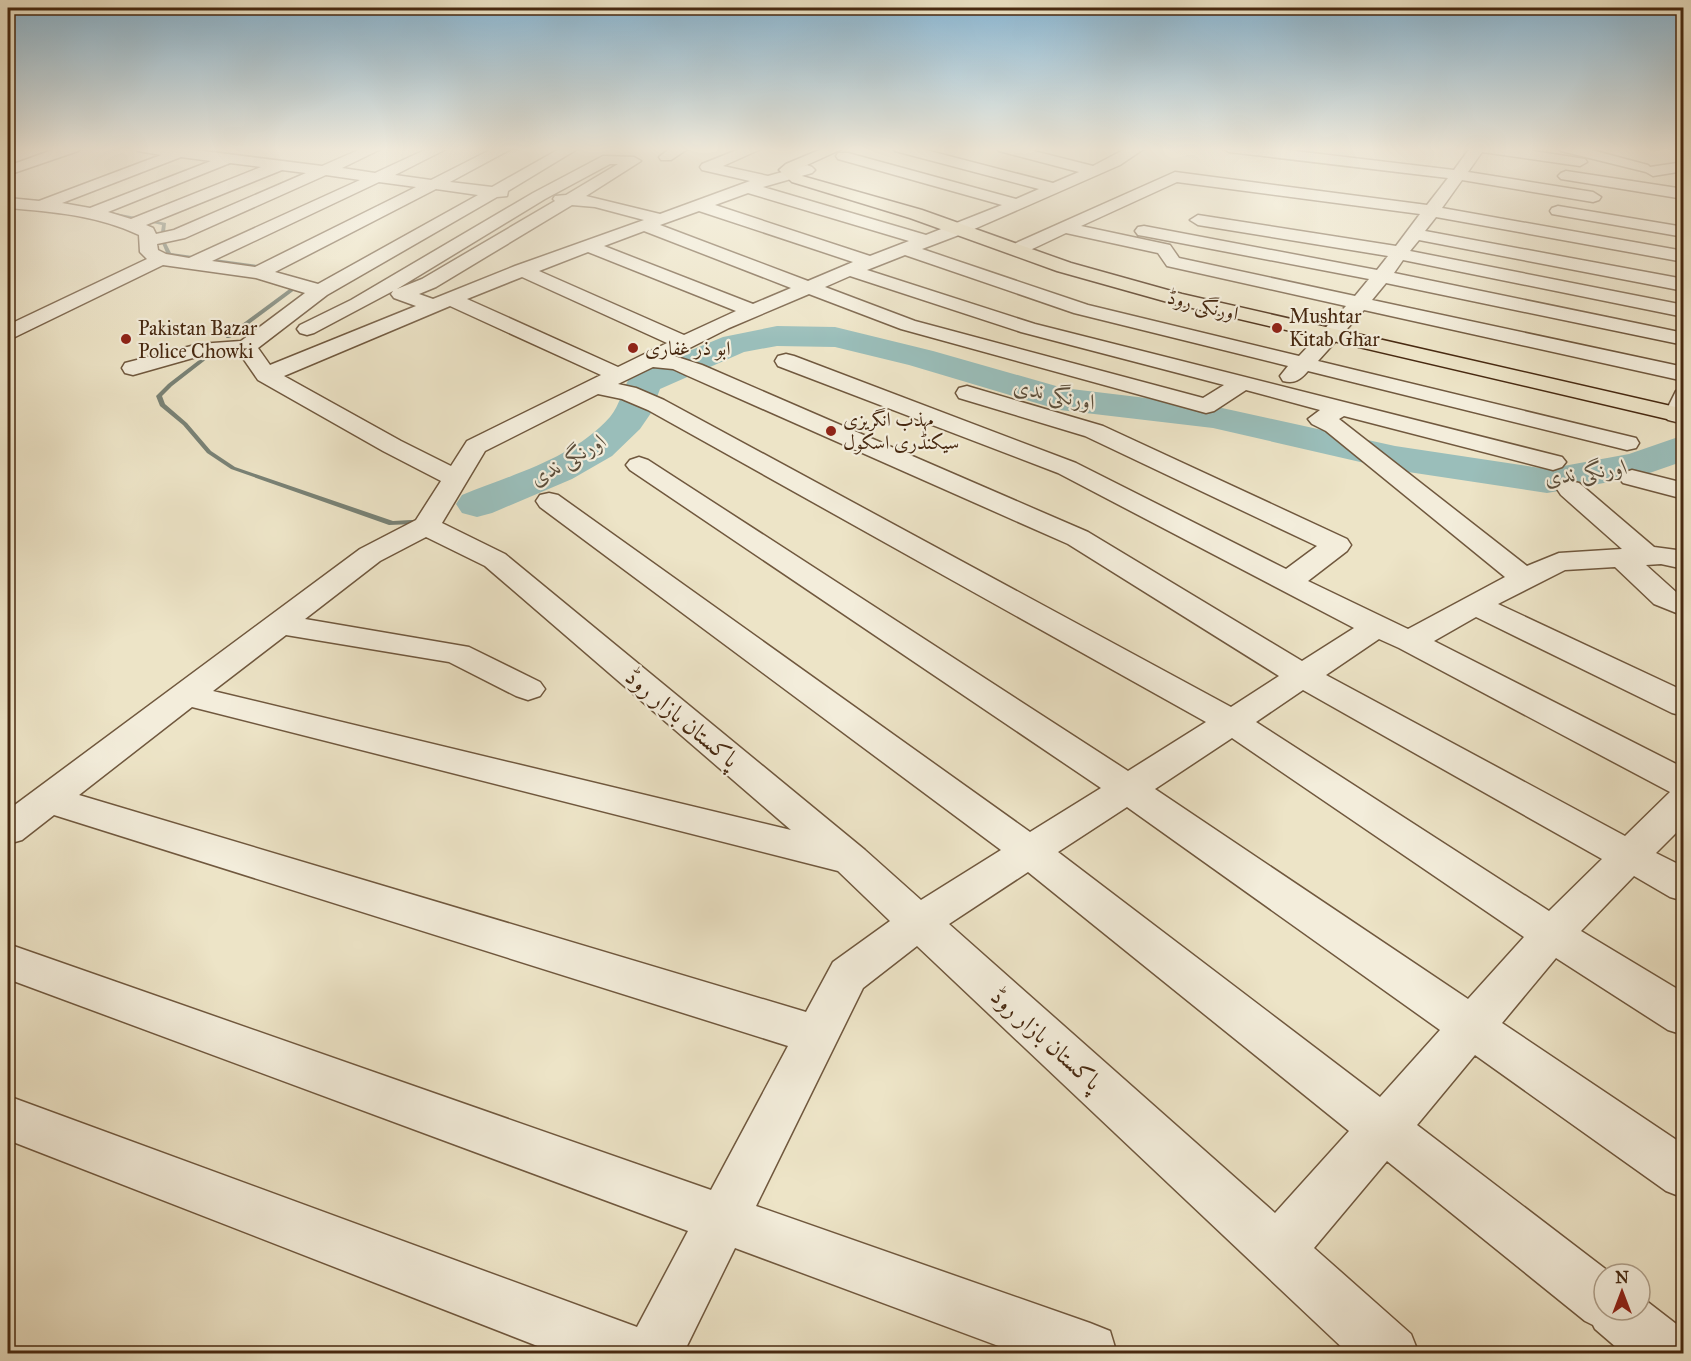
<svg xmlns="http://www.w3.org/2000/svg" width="1691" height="1361" viewBox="0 0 1691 1361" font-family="'IM FELL Great Primer',Amiri,serif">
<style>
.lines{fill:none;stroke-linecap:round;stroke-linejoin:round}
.stream{fill:#798276;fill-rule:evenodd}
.river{fill:#9abeba;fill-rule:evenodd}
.minor-casing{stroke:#70583e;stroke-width:3}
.major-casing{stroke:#472911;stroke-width:3}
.minor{fill:#f3eddb;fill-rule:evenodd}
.major{fill:#ede4c7;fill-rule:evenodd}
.poi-dot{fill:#8f2418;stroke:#f3eddb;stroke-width:2}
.labels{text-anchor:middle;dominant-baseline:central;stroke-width:4.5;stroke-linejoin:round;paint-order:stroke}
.far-street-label{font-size:20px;fill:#472911;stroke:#f3eddb}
.far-poi-label{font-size:20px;fill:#472911;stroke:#f3eddb;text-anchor:start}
.far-water-label{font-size:22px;font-style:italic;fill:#5c4e3b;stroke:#f3eddb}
.street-label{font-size:24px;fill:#472911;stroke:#f3eddb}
</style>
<rect width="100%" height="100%" fill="#ede4c7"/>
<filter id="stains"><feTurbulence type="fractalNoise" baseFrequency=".00333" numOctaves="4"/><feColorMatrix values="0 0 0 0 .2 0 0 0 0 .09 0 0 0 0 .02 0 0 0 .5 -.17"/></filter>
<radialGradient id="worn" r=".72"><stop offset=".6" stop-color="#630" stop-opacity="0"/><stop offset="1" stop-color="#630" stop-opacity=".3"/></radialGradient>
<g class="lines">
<g class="stream">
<polygon points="8,197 50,201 52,202 50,203 8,199"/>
<polygon points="100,210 166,223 165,232 163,233 161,232 162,225 102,212"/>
<polygon points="162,243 166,243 171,253 257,265 291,277 286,278 256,268 167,255"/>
<polygon points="299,282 304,283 230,338 226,338 226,336"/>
<polygon points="203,357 208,358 172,386 162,396 165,404 187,423 211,451 235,467 393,521 411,520 414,520 414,524 389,525 231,469 207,453 183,425 160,406 156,396 168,384"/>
</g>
<path class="river" d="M777 326 835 327 933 351 1063 388 1213 406 1395 446 1547 469 1629 454 1684 435V461L1638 477 1547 493 1395 470 1213 428 1060 410 909 365 835 347 777 346 744 352 660 389 651 413 640 429 612 456 572 479 492 513 477 517 462 513 456 504 462 495C511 475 574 458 610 417 620 405 623 388 631 375L723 337Z"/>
<defs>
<g id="minor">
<polygon points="58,148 80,148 78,151 8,175 8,166"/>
<path d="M136 148H180L322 166 363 148H383L342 168 375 173 429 148H448L395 175 431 180 494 148H513L450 182 492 187 561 148H579L508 191 507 196 497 197 327 295 258 348 270 365 416 306 394 298 391 294 393 291 314 333 307 335 300 333 297 329 300 325 351 300 533 193 603 156 634 157 641 161 586 196 660 214 750 181 702 170 700 167 702 164 742 148H763L723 166 768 176 807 165 812 167 815 170 812 173 763 187 926 235 1002 205 838 159 836 156 838 153H848L1016 199 1039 189 895 151 893 148H918L1053 183 1079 172 999 151 997 148H1022L1093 166 1127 148H1145L1120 165 972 230 922 249 1088 305 1299 356 1346 306 1167 266 1158 253 1066 233 1028 251H1016L1013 247 1016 243 1175 172 1427 205 1448 178 1229 152 1222 148H1269L1454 170 1470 148H1515L1585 159 1587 162 1580 166 1482 152 1468 172 1593 192 1601 197 1599 200 1593 202 1462 180 1442 208 1684 251V262L1436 217 1425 231 1684 279V291L1419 240 1410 251 1684 305V317L1403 260 1394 273 1684 333V345L1386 283 1372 300 1684 367V381L1364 310 1318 361 1636 438 1639 443 1636 448 1627 450 1308 371C1300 380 1295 384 1283 381L1280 376 1288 366 1074 313 905 255 867 270 1035 324 1562 457 1566 462 1562 467 1553 470 1344 416 1339 419 1527 566 1559 553 1622 549 1561 495 1557 489 1561 483 1570 481 1579 483 1654 547 1684 551V569L1661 564 1646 565 1676 592 1684 595V616L1654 604 1615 567 1565 570 1498 604 1684 691V716L1672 713 1476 617 1434 641 1684 768V825L1656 853 1684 867V901L1670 897 1634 876 1581 931 1684 993V1035L1668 1030 1556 958 1502 1023 1684 1145V1198L1666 1191 1475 1055 1417 1125 1612 1274H1604V1310H1640V1296L1684 1330V1354H1624L1595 1329 1593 1325 1585 1321 1387 1161 1314 1248 1411 1334 1419 1354H1349L917 946 863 988 756 1206 1090 1323 1110 1331 1117 1354H1020L735 1248 683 1354H558L8 1140V1096L637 1327 688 1231 8 979V944L711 1190 788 1046 54 815 22 840 8 844V810L360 549 416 520 441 481 383 451 258 380 240 354 200 356 133 375 125 373 122 368 125 363 199 344 241 341 305 293 256 278 163 265 15 337 8 339V325L147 259 140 252 139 235C97 215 53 212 8 208V198L39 201 161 155 138 151ZM181 157 211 161 90 208 62 203ZM230 163 261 167 131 219 108 212ZM610 164H618L566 195 555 196 553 199 555 201 422 279 397 289 545 199ZM282 170 306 173 174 230 156 234 153 228 146 225ZM326 175 360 180 189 258 166 254 158 250 157 244 185 238ZM379 182 416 187 255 267 212 261ZM1177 182 1420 214 1396 246 1198 215 1190 220 1198 225 1388 256 1377 270 1144 226 1138 227 1135 231 1138 235 1144 236 1369 279 1355 296 1179 258 1170 245 1081 226ZM436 189 478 195 318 284 275 272ZM748 193 909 241 870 256 715 205ZM572 205 595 207 644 220 515 266 433 299 419 294 436 287ZM699 211 853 262 808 281 660 225ZM644 231 791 288 753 304 604 246ZM588 252 736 311 684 335 539 271ZM850 276 1021 332 1224 385 1203 398 915 321 825 287ZM522 277 667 343 618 367 467 299ZM809 294 901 329 1206 413 1214 411 1246 390 1320 410 1308 419 1312 424 1326 431 1505 577 1408 629 1308 581 1347 551 1351 545 1347 539 1103 426 967 386 959 388 956 393 959 398 1085 436 1317 546 1286 569 1076 463 794 356 786 354 778 356 775 361 778 366 1058 473 1354 628 1302 661 1088 532 702 365 674 356 729 328ZM450 306 601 375 467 441 451 466 401 441 284 376ZM653 367 673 369 686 375 1068 544 1279 676 1231 707 664 400 636 388 618 384ZM598 394 622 399 648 410 1206 722 1128 771 648 460 639 457 630 460 626 465 630 470 1101 788 1030 832 558 495 549 493 540 495 536 501 540 507 1001 850 921 900 865 850 505 554 442 523 485 451ZM426 537 485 566 791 830 213 691 286 635 449 662 516 696 528 700 540 696 545 689 540 682 469 647 305 619 380 561ZM1379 639 1399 648 1670 792 1625 836 1326 675ZM1303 690 1602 859 1549 911 1256 722ZM192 707 838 871 890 921 833 962 806 1012 79 795ZM1232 738 1524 937 1468 999 1155 789ZM1127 807 1440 1030 1380 1097 1058 852ZM1028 872 1349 1131 1275 1213 949 924Z"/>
<polygon points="671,148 689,148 671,160 661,160 659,157"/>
<polygon points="1559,148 1584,148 1648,165 1650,167 1684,162 1684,171 1653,176 1646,172 1561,151"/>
<polygon points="1566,171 1684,189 1684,199 1561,179 1558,176 1561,173"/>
<polygon points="1558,206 1684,227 1684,237 1552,214 1550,211 1552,208"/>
<polygon points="1684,389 1684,420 1676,422 1668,420 1664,415 1676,391"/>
<polygon points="1632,470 1684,483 1684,499 1623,483 1619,478 1623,473"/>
</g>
<polygon id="major" points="824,148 844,148 796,170 802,176 922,210 1071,263 1182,294 1684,409 1684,423 1171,303 1057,271 910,218 792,182 779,170 786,164"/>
</defs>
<use href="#minor" class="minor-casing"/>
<use href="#major" class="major-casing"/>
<use href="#minor" class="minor"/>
<use href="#major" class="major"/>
</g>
<linearGradient id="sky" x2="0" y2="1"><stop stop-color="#89b8d6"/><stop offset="0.44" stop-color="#f7f3e6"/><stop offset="1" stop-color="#f7f3e6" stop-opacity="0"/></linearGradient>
<rect width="1691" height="339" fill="url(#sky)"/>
<g class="poi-dot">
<circle cx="1277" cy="328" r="6"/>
<circle cx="126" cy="339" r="6"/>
<circle cx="633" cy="348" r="6"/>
<circle cx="831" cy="431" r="6"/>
</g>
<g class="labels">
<g class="far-street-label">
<text transform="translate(1203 305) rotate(14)">اورنگی روڈ</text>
</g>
<g class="far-poi-label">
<text x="1289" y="316">Mushtar<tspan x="1289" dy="23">Kitab Ghar</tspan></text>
<text x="138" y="328">Pakistan Bazar<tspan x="138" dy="23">Police Chowki</tspan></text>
<text x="645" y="348">ابو ذر غفاری</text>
<text x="843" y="419">مہذب انگریزی<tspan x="843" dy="23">سیکنڈری اسکول</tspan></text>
</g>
<g class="far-water-label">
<text transform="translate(1055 394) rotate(12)">اورنگی ندی</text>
<text transform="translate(568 459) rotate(-30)">اورنگی ندی</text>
<text transform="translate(1586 472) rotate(-8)">اورنگی ندی</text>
</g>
<g class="street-label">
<text transform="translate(682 718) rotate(40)">پاکستان بازار روڈ</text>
<text transform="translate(1046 1039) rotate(42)">پاکستان بازار روڈ</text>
</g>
</g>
<rect width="1691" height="1361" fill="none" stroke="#ede4c7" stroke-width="30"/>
<rect x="9" y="9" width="1673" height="1343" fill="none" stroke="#472911" stroke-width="3"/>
<rect x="15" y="15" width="1661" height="1331" fill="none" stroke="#472911" stroke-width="1.5"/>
<g transform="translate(1622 1292)"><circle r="28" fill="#f3eddb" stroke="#ae9f8a" stroke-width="1.5"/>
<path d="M0-4.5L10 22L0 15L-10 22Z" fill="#8f2418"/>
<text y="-9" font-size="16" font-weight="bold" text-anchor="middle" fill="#472911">N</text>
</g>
<rect width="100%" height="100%" filter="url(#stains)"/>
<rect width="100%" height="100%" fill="url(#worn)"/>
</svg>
